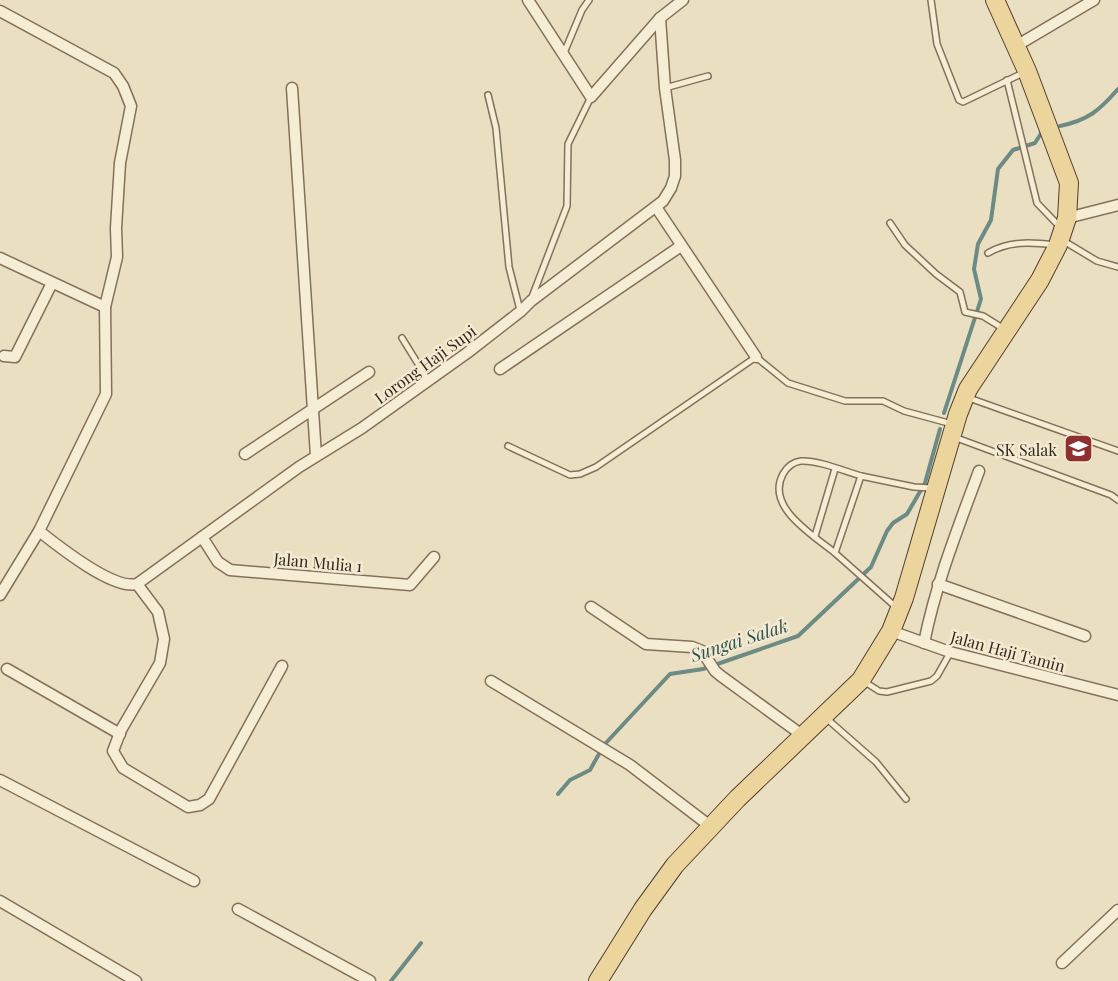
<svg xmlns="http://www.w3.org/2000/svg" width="1118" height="981" viewBox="0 0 1118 981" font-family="'Playfair Display',serif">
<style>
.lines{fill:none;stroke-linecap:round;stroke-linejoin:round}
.stream{stroke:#6c8b84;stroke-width:4}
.service-casing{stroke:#83715b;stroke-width:8}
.minor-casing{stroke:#83715b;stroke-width:13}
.primary-casing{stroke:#513f2f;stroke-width:20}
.service{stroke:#f6edd5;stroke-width:5}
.minor{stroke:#f6edd5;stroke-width:10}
.primary{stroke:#ecd59c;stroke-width:18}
.labels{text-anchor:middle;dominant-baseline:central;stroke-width:5;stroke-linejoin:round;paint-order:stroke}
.street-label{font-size:16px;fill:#34291e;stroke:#f3ead1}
.poi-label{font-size:16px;fill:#34291e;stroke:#f3ead1;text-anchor:end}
.water-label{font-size:18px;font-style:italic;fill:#2e5351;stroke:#f3ead1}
</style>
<rect width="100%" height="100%" fill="#ebdfc2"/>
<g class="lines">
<g class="stream">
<path d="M1060 126C1088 120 1099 111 1118 89"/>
<polyline points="944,413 981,299 974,269 978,244 991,220 998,169 1013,150 1035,143 1042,132"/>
<polyline points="558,794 570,780 590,770 604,745 670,674 703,669 798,636 871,567 887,531 893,523 907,514 925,483 940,429"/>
<polyline points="391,981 421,943"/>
</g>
<defs>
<g id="service">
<polyline points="931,0 937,44 959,100 963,102 1025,72"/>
<polyline points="564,53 582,10 589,0"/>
<polyline points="1007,80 1037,203 1060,227"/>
<polyline points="665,88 708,76"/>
<polyline points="488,95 496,128 509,267 520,310"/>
<polyline points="890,223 905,245 936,274 960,292 965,312 983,316 1004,329"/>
<polyline points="1062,240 1097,261 1118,267"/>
<path d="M988 253C1009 241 1030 242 1054 245"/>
<polyline points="532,297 567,206 568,144 591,97"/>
<polyline points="402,338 428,380"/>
<polyline points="969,398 1118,451"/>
<polyline points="954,437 1111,495 1118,500"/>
<polyline points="508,446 570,475 580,474 596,467 756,357 788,383 845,401 883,401 904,411 952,424"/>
<polyline points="815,536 835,469"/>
<path d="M835 553C813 535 765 507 783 474 787 467 793 462 801 461 818 460 844 471 861 476"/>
<polyline points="897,608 835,553 861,476 914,487 931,488"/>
<polyline points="865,682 879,691 887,692 931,681 937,676 950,653"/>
<polyline points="826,718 876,762 906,799"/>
</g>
<g id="minor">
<polyline points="528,0 591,97 660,18 683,0"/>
<polyline points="0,11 114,73 123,86 131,106 120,163 116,228 117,257 105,307"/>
<polyline points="1016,46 1094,0"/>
<polyline points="292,88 316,456"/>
<polyline points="656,207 756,357"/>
<polyline points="1067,218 1118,205"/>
<polyline points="0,258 105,307 106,394 39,531 0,595"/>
<polyline points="4,356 15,357 52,283"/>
<polyline points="500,369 681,246"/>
<polyline points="245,454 369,372"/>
<path d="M39 531C58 546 113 590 137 584L299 467 362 428 467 353 521 311 531 301 663 201 671 188 675 176V160L665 88 660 18"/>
<polyline points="202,537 218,562 230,570 410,585 434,557"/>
<polyline points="137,584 158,612 164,639 160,663 121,730 113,751 123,768 188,807 200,805 209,799 282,666"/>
<polyline points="938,584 1085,636"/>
<polyline points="591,607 646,644 692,647 702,651 715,671 721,676 802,735"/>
<polyline points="891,631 950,652 1118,695"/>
<path d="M924 643C936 583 958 528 979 471"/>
<polyline points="7,669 120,734"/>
<polyline points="491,681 630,765 710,826"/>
<polyline points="0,780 194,881"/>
<polyline points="0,901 136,981"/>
<polyline points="238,909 370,981"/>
<polyline points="1062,963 1118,910"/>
</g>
<polyline id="primary" points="598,981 643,909 675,865 737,799 861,680 891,631 904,598 958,414 968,389 1040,280 1058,245 1067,218 1069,183 1027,71 995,0"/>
</defs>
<use href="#service" class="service-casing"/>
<use href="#minor" class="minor-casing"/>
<use href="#primary" class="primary-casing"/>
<use href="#service" class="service"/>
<use href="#minor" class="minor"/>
<use href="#primary" class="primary"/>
</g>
<defs>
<symbol id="school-square" viewBox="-11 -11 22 22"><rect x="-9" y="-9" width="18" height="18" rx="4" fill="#8e302f" stroke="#f3ead1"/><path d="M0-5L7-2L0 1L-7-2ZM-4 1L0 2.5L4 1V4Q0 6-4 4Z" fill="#fff"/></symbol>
</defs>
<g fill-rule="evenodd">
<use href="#school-square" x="1062" y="432" width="33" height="33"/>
</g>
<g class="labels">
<g class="street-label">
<text transform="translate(425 364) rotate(-36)">Lorong Haji Supi</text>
<text transform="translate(318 562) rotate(5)">Jalan Mulia 1</text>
<text transform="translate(1008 651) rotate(15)">Jalan Haji Tamin</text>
</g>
<g class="poi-label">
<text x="1057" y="449">SK Salak</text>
</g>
<g class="water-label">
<text transform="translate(739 640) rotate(-18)">Sungai Salak</text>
</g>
</g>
</svg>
